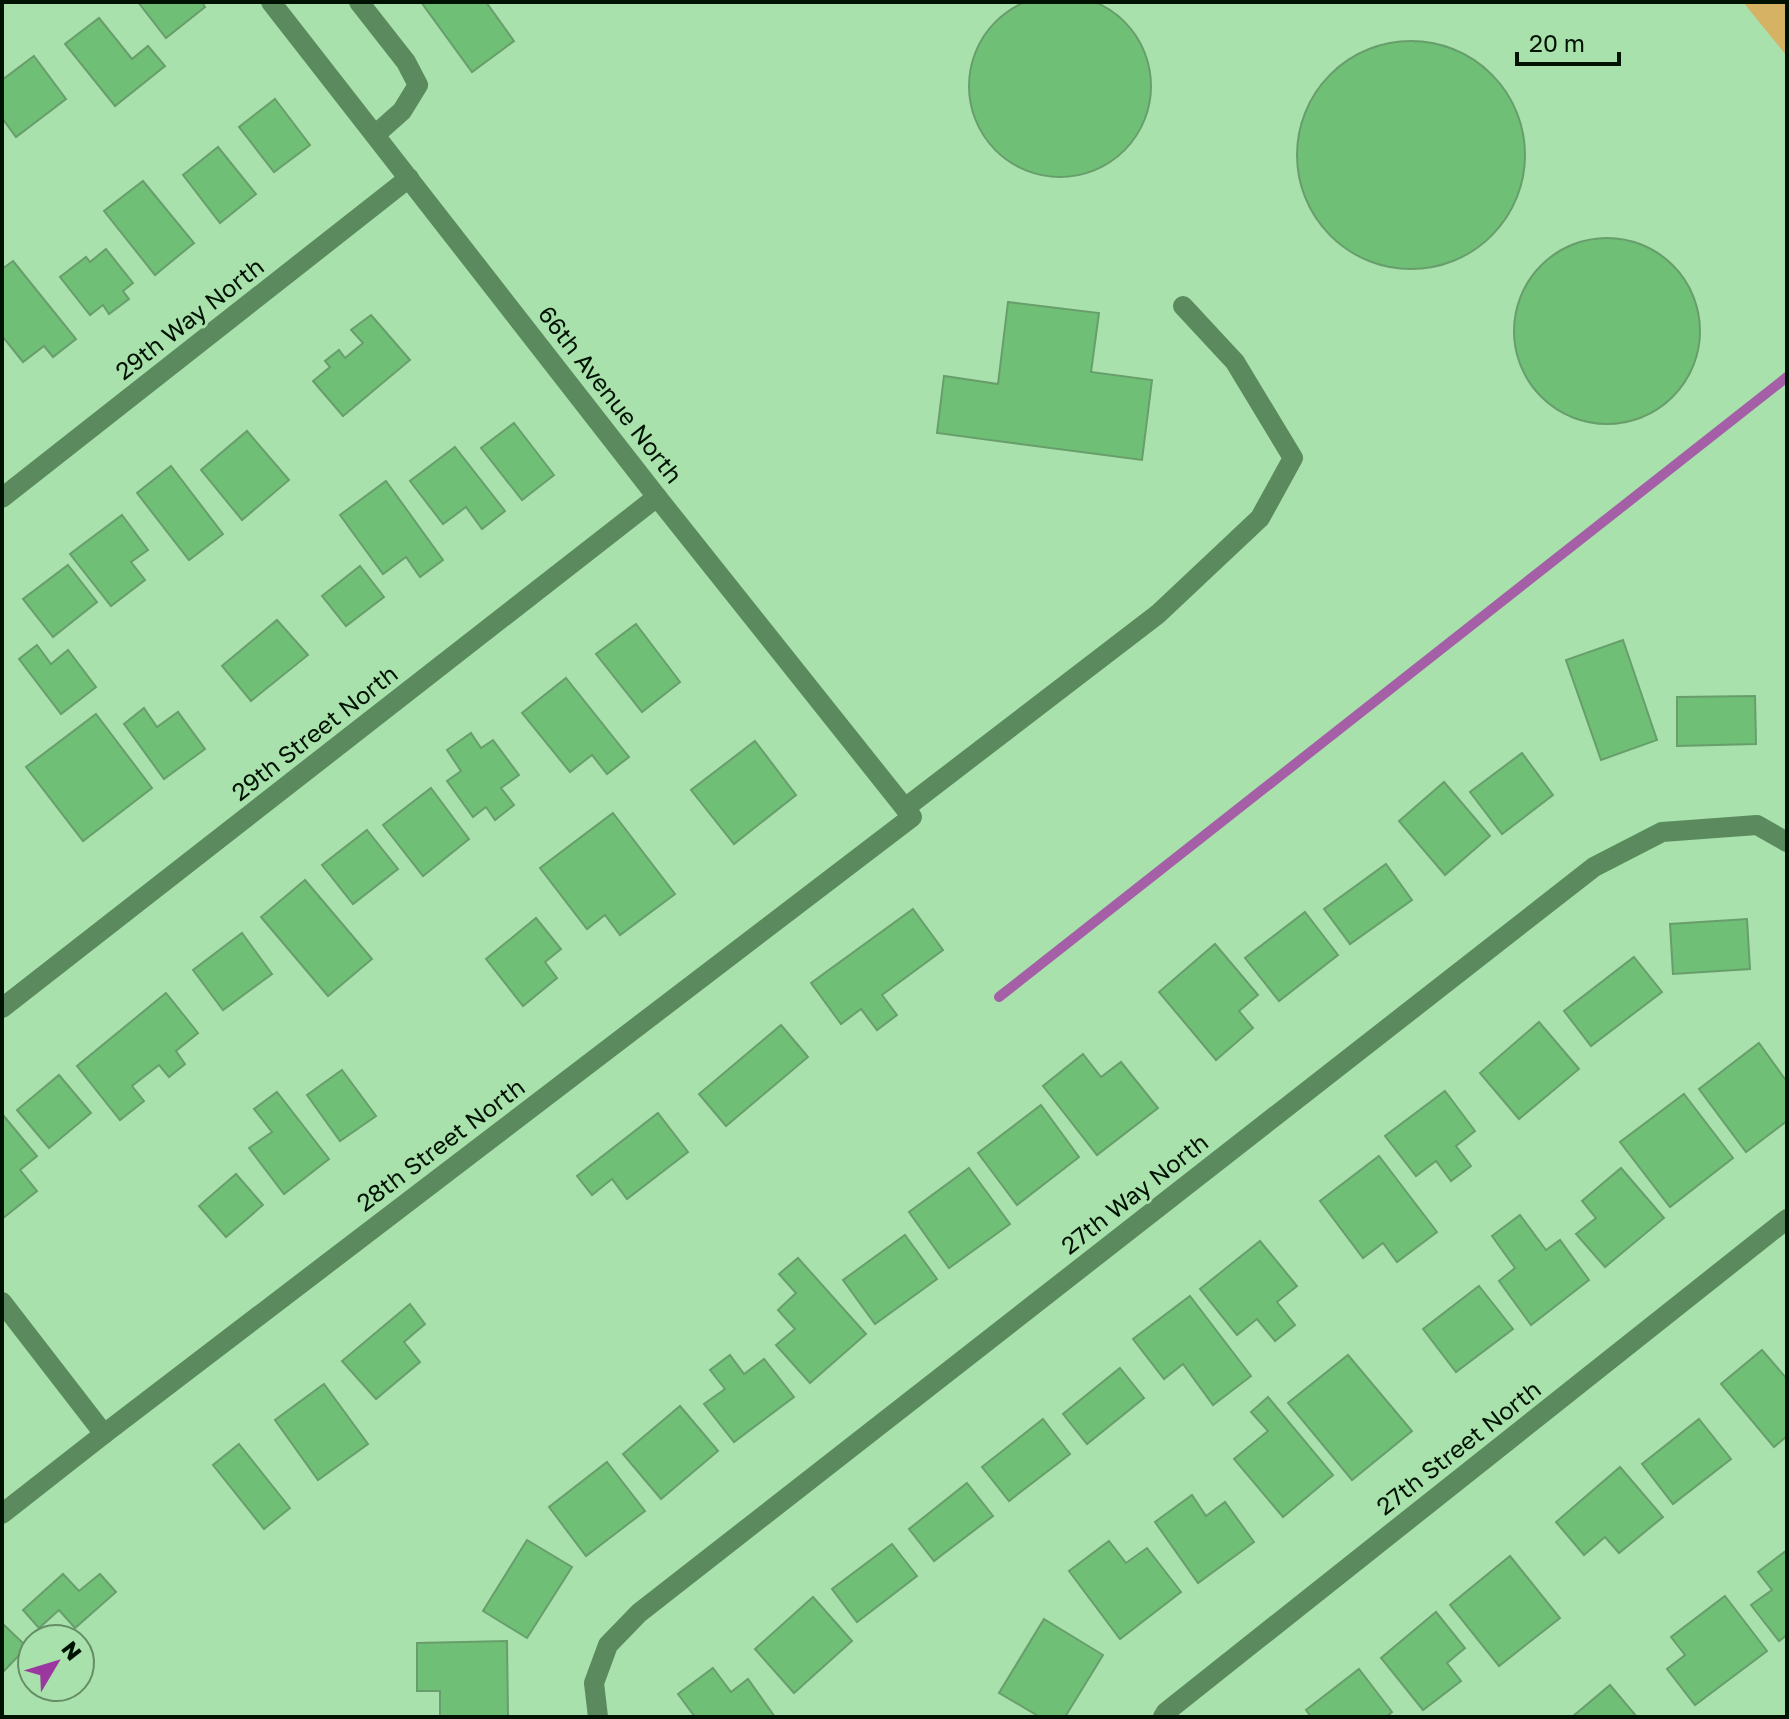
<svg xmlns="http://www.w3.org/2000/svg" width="1789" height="1719" viewBox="0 0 1789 1719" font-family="'Golos Text',sans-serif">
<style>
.green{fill:#d5b264}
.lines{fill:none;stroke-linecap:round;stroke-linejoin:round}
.stream{stroke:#a45fa6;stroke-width:10}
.building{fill:#6fbf76;stroke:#689e6b;stroke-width:2}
.service{stroke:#5a8a5d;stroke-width:20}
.minor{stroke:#5a8a5d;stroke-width:20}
.labels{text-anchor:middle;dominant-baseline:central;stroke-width:6;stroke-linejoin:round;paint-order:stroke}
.street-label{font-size:24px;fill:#001202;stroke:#a8e1ab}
</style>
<rect width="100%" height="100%" fill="#a8e1ab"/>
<polygon class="green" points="1743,2 1787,2 1787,56"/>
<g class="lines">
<polyline class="stream" points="999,997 1787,377"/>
</g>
<g class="building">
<circle cx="1060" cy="86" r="91"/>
<polygon points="138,2 202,2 205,7 166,38"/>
<polygon points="421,2 486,2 514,41 472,72"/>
<polygon points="99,18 132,59 148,46 165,66 115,106 65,44"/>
<circle cx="1411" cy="155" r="114"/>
<polygon points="34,56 66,99 16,137 2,118 2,80"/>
<polygon points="275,99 310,145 274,172 239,127"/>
<polygon points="218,147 256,194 220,223 183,175"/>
<polygon points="143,181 194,243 155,275 104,211"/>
<circle cx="1607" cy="331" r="93"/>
<polygon points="106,249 133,283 123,291 129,299 109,314 103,305 90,315 60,277 86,257 90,262"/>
<polygon points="13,261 76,339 53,357 44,346 23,362 2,336 2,269"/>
<polygon points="1008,302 1099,313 1091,372 1152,380 1142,460 937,433 944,376 998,384"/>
<polygon points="371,315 410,360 343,416 313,381 330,367 325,361 339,350 345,358 363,343 351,330"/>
<polygon points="514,423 554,475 522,500 481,448"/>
<polygon points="247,431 289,480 242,520 201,470"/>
<polygon points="455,447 505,511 482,529 466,507 443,524 410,481"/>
<polygon points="171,466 223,534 189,560 137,493"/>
<polygon points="386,481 443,560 420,577 406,557 383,574 340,515"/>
<polygon points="122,515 148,550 131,562 145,580 111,606 70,554"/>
<polygon points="68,565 97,602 53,637 23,599"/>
<polygon points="360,566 384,597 346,626 322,596"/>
<polygon points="277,620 308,655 251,701 222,666"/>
<polygon points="636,624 680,682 642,712 596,654"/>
<polygon points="1623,640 1657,740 1601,760 1566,660"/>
<polygon points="37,645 51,664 68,650 96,687 61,714 19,659"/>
<polygon points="566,678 629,757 607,774 592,755 570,772 522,713"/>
<polygon points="1755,696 1756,744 1677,746 1677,697"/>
<polygon points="144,708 157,727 178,712 205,749 164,779 124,724"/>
<polygon points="96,714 152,788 83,841 26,767"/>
<polygon points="471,733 481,748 493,740 519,775 501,788 514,805 495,820 486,807 473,817 447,781 461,771 447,750"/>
<polygon points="755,741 796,795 734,844 691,790"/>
<polygon points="1522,753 1553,795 1502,834 1470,792"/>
<polygon points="1444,782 1490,836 1445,875 1399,821"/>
<polygon points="431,788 469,839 423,876 383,825"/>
<polygon points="613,813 675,894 620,935 605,915 587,929 540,868"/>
<polygon points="367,830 398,869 353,904 322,865"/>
<polygon points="1386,864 1412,900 1350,944 1324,909"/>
<polygon points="305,880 372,959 328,996 261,917"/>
<polygon points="913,909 943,950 882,995 897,1015 877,1030 861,1009 841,1024 811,983"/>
<polygon points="1305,912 1338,955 1279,1001 1245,958"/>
<polygon points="536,918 561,949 545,962 557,978 523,1006 486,959"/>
<polygon points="1747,919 1750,969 1673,974 1670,924"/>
<polygon points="242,933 272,974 223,1010 193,970"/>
<polygon points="1215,944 1258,995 1239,1011 1253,1028 1216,1060 1159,992"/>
<polygon points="1634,957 1662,992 1591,1046 1564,1011"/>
<polygon points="166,993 198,1033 176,1051 185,1064 169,1077 159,1065 132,1086 144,1101 120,1120 77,1066"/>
<polygon points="1539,1022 1579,1069 1519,1119 1480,1073"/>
<polygon points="781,1025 808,1057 726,1126 699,1094"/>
<polygon points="1759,1043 1787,1082 1787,1121 1746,1152 1699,1089"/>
<polygon points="1083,1054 1101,1077 1121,1062 1158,1108 1097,1155 1043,1086"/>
<polygon points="342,1070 376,1116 340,1141 307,1095"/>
<polygon points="59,1075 91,1113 49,1148 17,1110"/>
<polygon points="1445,1091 1475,1131 1456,1146 1471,1166 1451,1181 1436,1161 1416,1176 1385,1136"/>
<polygon points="277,1092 329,1159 284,1194 249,1148 272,1132 254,1109"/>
<polygon points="1684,1094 1733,1158 1670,1207 1620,1142"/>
<polygon points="1041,1105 1079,1157 1017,1205 978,1153"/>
<polygon points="658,1113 688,1152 627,1199 612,1179 592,1195 577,1176"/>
<polygon points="3,1115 37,1156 20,1170 37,1191 2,1219"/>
<polygon points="1379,1156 1437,1232 1397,1262 1383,1243 1363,1258 1320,1201"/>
<polygon points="969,1168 1010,1224 949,1268 909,1212"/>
<polygon points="1621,1168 1664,1218 1605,1267 1576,1234 1596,1218 1582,1201"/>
<polygon points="236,1174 263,1205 226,1237 199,1206"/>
<polygon points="1520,1215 1546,1250 1560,1240 1589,1280 1531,1325 1499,1281 1515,1268 1492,1236"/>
<polygon points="905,1235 937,1279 875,1324 843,1280"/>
<polygon points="1260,1241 1297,1286 1277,1302 1295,1325 1275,1341 1257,1319 1237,1335 1200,1289"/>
<polygon points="798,1258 866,1334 810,1383 776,1345 795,1329 778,1310 796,1293 779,1274"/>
<polygon points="1479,1286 1513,1329 1456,1372 1423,1329"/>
<polygon points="1190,1296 1251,1376 1213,1405 1183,1364 1164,1379 1133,1339"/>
<polygon points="410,1304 425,1324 404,1342 420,1362 376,1399 342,1361"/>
<polygon points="1762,1350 1787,1379 1787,1436 1774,1447 1721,1384"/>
<polygon points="730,1355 744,1374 764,1359 794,1397 734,1442 704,1404 725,1389 710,1370"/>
<polygon points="1348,1355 1412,1431 1352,1480 1288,1403"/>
<polygon points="1120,1368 1144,1398 1087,1444 1063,1414"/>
<polygon points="324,1384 368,1444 318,1480 275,1420"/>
<polygon points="1268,1397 1333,1475 1283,1517 1234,1459 1268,1431 1251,1412"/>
<polygon points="680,1406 718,1451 661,1499 623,1454"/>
<polygon points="1043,1419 1070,1454 1009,1501 982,1467"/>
<polygon points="1699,1419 1731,1459 1673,1504 1642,1464"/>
<polygon points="239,1444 290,1508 264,1529 213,1465"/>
<polygon points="607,1462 645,1511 586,1556 549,1507"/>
<polygon points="1620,1467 1663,1517 1619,1553 1605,1537 1584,1555 1556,1522"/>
<polygon points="967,1483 993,1516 934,1561 909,1529"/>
<polygon points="1192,1495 1206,1516 1225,1502 1254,1542 1198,1583 1155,1522"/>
<polygon points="527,1540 572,1567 527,1638 483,1611"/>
<polygon points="1109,1541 1126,1563 1147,1548 1181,1592 1120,1639 1069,1571"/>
<polygon points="892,1544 917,1576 857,1622 832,1589"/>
<polygon points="1787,1550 1787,1635 1779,1641 1751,1605 1772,1590 1758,1572"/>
<polygon points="1510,1556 1560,1618 1499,1666 1450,1605"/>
<polygon points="63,1574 79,1591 100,1574 116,1592 75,1628 59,1610 39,1628 23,1610"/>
<polygon points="1725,1596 1767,1651 1695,1705 1667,1669 1685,1655 1671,1637"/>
<polygon points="813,1597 852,1641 794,1693 755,1649"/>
<polygon points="1436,1612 1465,1648 1447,1663 1461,1681 1423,1710 1381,1658"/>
<polygon points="1044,1619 1103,1655 1065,1717 1040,1717 999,1693"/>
<polygon points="2,1623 27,1647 2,1673"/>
<polygon points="507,1641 508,1717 440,1717 440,1691 417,1691 417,1643"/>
<polygon points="713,1668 731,1692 748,1679 775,1717 695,1717 678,1694"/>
<polygon points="1359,1669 1392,1712 1386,1717 1311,1717 1306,1710"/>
<polygon points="1610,1685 1637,1717 1572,1717"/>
</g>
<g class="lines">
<g class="service">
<polyline points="359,2 406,62 418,85 402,111 375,135"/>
<polyline points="905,808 1158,614 1260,518 1293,458 1235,362 1183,306"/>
</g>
<g class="minor">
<polyline points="2,498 409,178"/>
<polyline points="2,1008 657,497"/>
<polyline points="2,1302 104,1434"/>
<polyline points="2,1514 104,1434 912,817 657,497 271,2"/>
<polyline points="598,1717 594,1683 608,1645 639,1613 1594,867 1662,832 1757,825 1787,842"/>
<polyline points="1163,1717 1166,1712 1787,1219"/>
</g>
</g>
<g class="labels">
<g class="street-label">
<text transform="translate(189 318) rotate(-38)">29th Way North</text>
<text transform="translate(611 394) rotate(52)">66th Avenue North</text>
<text transform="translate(314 732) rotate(-38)">29th Street North</text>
<text transform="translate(440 1144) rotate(-37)">28th Street North</text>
<text transform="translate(1134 1193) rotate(-38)">27th Way North</text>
<text transform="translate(1458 1447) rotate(-38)">27th Street North</text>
</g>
</g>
<rect width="1789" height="1719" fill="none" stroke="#001202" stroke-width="8"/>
<g transform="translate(56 1663) rotate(52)"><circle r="38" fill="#a8e1ab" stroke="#658e67" stroke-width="2"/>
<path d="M0-6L14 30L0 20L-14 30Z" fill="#9b389f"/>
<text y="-12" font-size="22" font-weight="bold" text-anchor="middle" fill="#001202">N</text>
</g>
<path d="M1517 52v12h102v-12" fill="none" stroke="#001202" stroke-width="4"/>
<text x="1529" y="52" font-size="24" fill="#001202" stroke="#a8e1ab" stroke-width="6" paint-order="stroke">20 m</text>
</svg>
